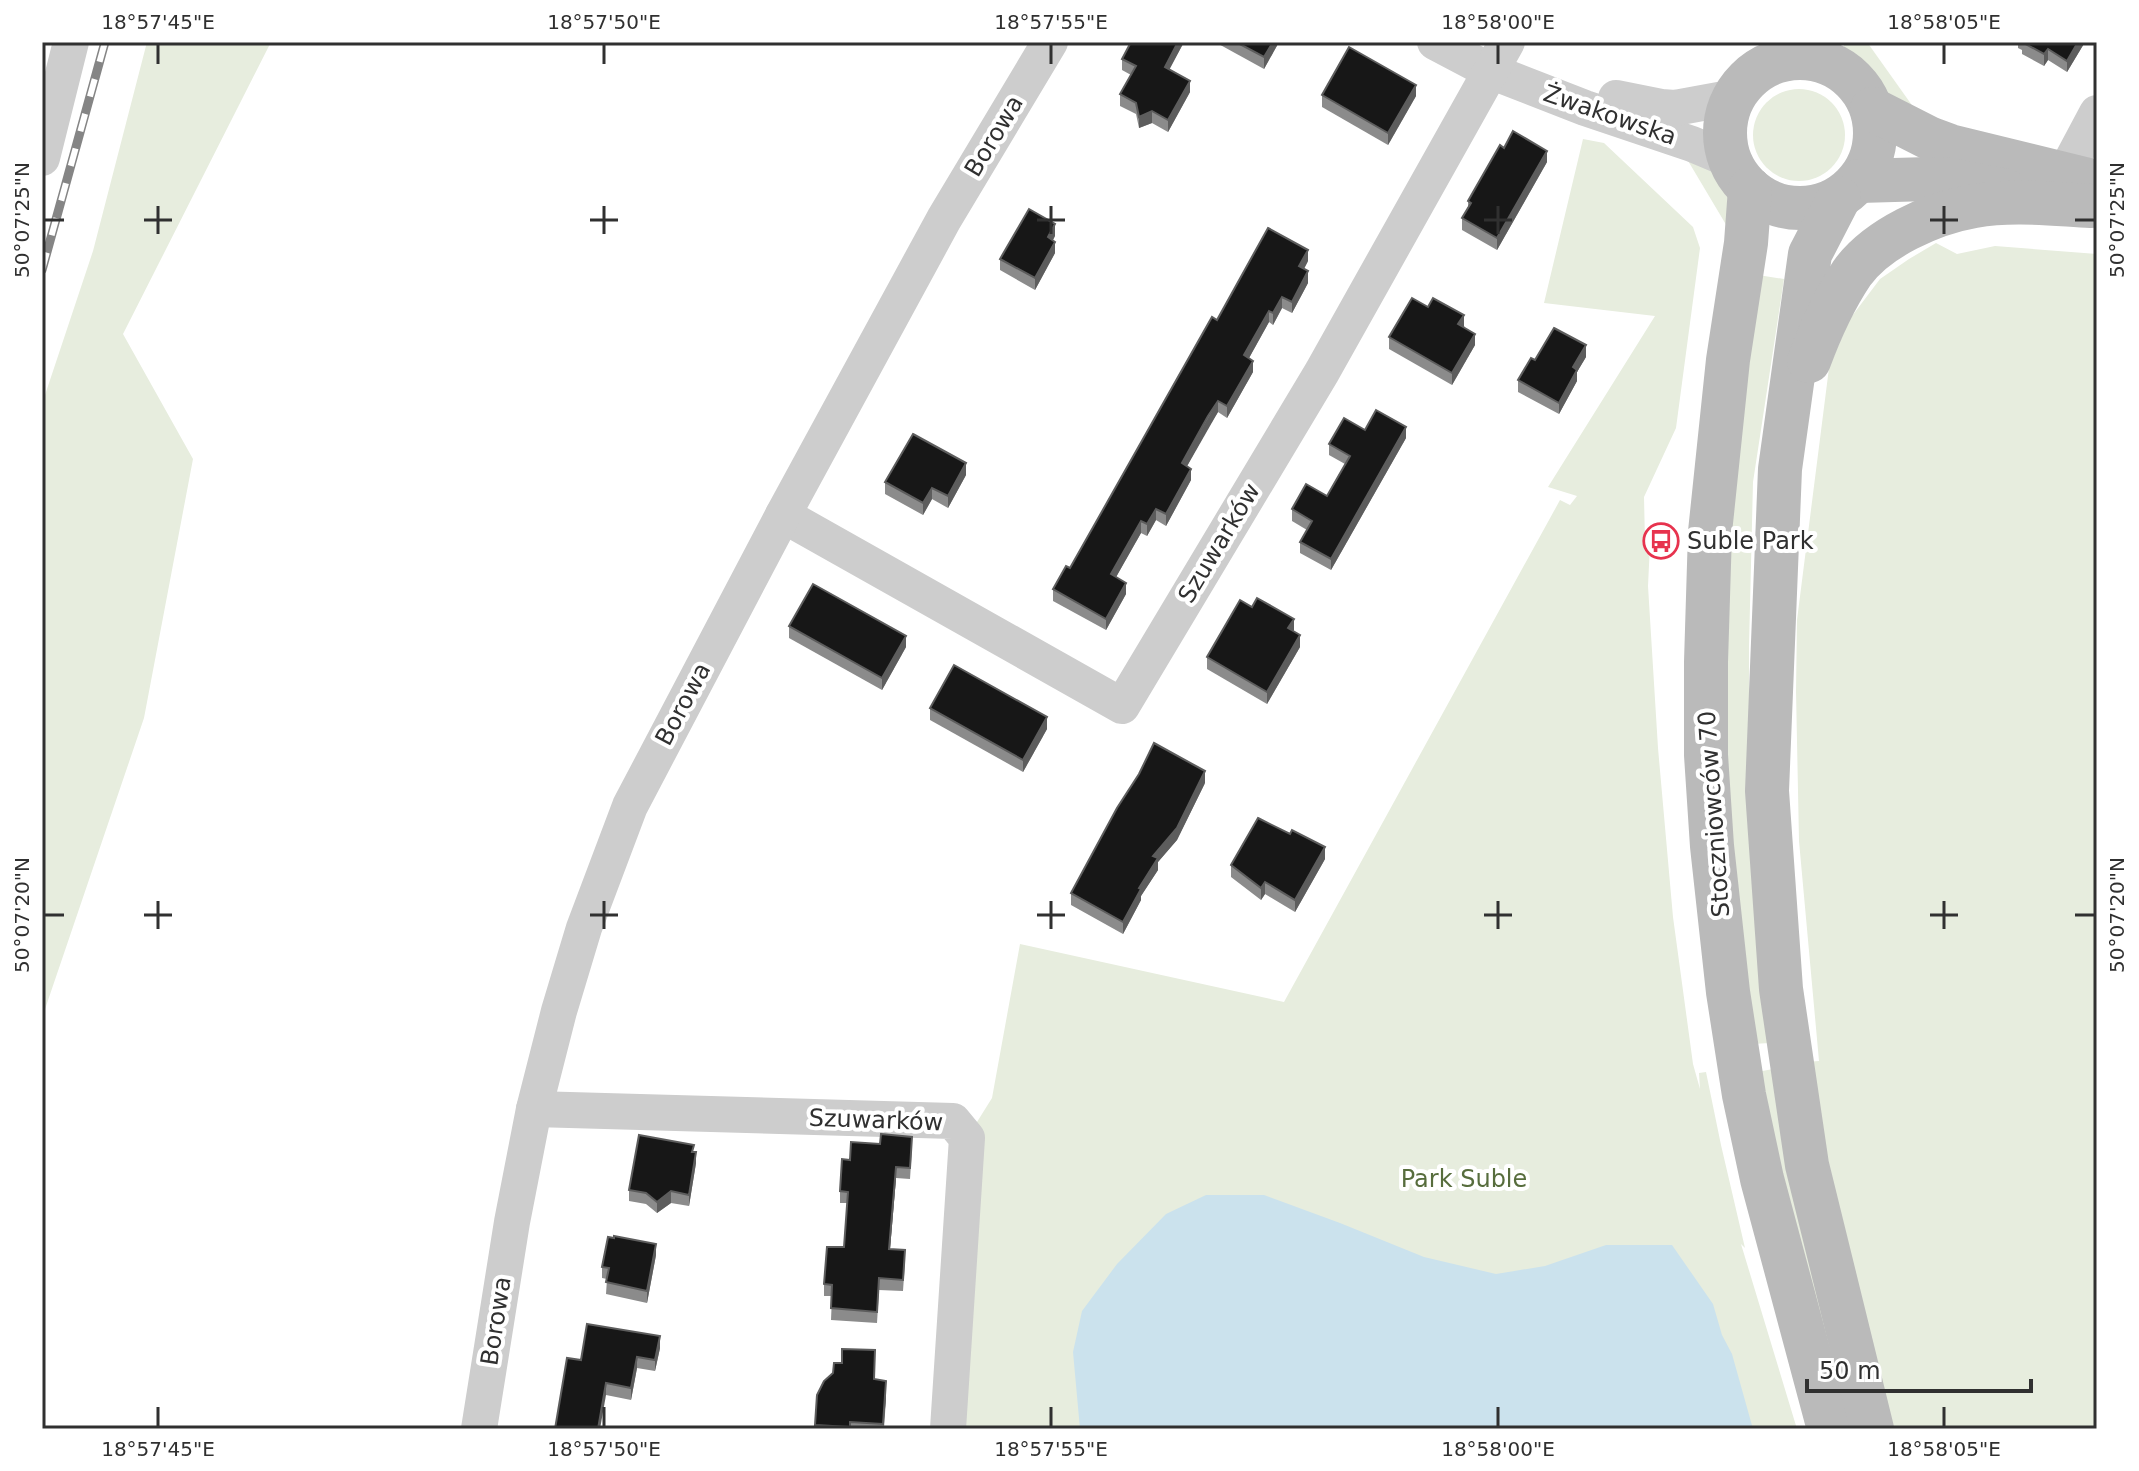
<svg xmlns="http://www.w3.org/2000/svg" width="2139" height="1471" viewBox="0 0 2139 1471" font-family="'DejaVu Sans',sans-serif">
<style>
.green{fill:#e7edde}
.water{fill:#cbe2ed}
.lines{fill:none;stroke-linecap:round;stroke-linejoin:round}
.street{stroke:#cdcdcd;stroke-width:36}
.secondary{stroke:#bababa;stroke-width:44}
.rail-casing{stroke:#858585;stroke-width:9}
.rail{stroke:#fff;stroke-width:6;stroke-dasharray:18;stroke-linecap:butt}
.wall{fill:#8b8b8b}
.shaded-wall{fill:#5d5d5d}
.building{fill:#171717;stroke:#5d5d5d;stroke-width:2}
.ticks{fill:none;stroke:#303030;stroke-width:3}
.labels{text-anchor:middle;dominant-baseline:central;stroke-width:8;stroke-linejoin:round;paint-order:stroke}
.street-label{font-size:24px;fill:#303030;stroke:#fff}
.poi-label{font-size:24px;fill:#303030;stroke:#fff;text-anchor:start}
.park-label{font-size:24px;fill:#576d3d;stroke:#fff}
.neatline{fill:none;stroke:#303030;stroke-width:3}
.ticks-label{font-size:20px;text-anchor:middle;fill:#303030}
</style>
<rect width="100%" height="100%" fill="#fff"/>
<g class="green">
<polygon points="147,42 271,42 123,334 193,459 144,718 42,1018 42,404 93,251"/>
<polygon points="1844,42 1867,42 1926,125 1878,97 1872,85 1848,59 1844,48"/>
<circle cx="1799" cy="135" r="46"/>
<polygon points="1583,139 1604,143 1693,227 1700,248 1676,428 1644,497 1645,542 1650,544 1648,586 1658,748 1673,917 1693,1064 1700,1089 1699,1073 1706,1072 1721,1145 1745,1248 1741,1244 1797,1429 949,1429 967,1138 992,1098 1020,944 1284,1002 1560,500 1570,505 1577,496 1548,487 1655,316 1544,303"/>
<path d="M1681 149C1699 160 1721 171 1729 193 1732 204 1730 221 1731 233Z"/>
<polygon points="1936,243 1957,254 1995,246 2097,254 2097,1429 1891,1429 1805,1062 1819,1061 1799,841 1796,691 1797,620 1829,368 1849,320 1880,279 1909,259"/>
<polygon points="1758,275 1784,279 1753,482 1749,647 1749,778 1770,1043 1752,1044 1727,780 1724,646 1732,479"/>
<polygon points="1773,1069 1846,1429 1757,1072"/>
</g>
<polygon class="water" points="1206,1195 1264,1195 1340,1223 1424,1257 1496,1274 1545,1266 1606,1245 1672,1245 1713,1304 1722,1335 1732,1354 1753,1429 1080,1429 1073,1352 1082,1311 1117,1264 1166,1214"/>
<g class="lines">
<g class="street">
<polyline points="1435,42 1490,71 1585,108 1692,144 1730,160"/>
<polyline points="1616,98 1661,107 1675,108 1735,97"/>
<polyline points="42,158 71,42"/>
<polyline points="2064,175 2097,113"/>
<polyline points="783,515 1122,706 1322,372 1507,42"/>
<polyline points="534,1109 953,1121 967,1138 948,1429"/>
<polyline points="479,1429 512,1222 534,1109 559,1011 584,928 630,806 783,515 944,219 1050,42"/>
</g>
<g class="secondary">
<circle cx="1800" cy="133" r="75"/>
<polyline points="1872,109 1931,139 1950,146 2097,182"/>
<polyline points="1859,181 1929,179 1950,180 2007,191"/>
<polyline points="1750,189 1746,243 1728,360 1710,532 1706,662 1706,755 1712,846 1728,992 1744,1095 1762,1179 1829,1429"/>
<polyline points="1839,198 1810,254 1780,469 1767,791 1781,989 1807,1165 1872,1429"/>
<path d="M1809 361C1820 331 1834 300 1852 273 1877 238 1933 213 1974 206 2012 199 2052 204 2091 206"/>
</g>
<defs>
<polyline id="rail" points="42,270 105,42"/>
</defs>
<use href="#rail" class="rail-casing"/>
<use href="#rail" class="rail"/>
</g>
<g class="wall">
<polygon points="1184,42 1169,69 1190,92 1168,132 1152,123 1139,128 1136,114 1120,106 1120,94 1131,75 1122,70 1122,59"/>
<polygon points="1215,42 1279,42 1264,69"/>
<polygon points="2018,42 2085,42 2067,72 2048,60 2044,66 2022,54 2022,50 2018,48"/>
<polygon points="1322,95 1416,96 1388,145 1322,107"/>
<polygon points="1504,148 1547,162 1497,250 1462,230 1462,218 1468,207 1468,201"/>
<polygon points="1055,236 1053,240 1055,253 1035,290 1000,270 1000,259"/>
<polygon points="1308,261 1304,269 1308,283 1292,313 1282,308 1273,325 1269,322 1249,358 1253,372 1227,418 1218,412 1208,428 1187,466 1191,480 1166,526 1156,520 1147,536 1141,533 1116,577 1126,594 1106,630 1053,601 1053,589 1070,568 1217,320"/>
<polygon points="1464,326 1475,345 1452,385 1389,349 1389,337"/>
<polygon points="1586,357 1577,372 1577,381 1559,414 1518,392 1518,380 1535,360"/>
<polygon points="1365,430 1406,438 1331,570 1300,553 1300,542 1307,530 1292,521 1292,509 1327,496 1345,464 1329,455 1329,444"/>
<polygon points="966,475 948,508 932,499 923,515 885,494 885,482"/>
<polygon points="789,626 906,647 882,690 789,638"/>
<polygon points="1293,631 1300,647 1267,704 1207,669 1207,657"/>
<polygon points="930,708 1047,729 1023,772 930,720"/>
<polygon points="1205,783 1177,840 1158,862 1158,870 1141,896 1141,900 1123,934 1071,905 1071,893"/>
<polygon points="1325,859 1295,912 1265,894 1261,900 1231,877 1231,865"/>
<polygon points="912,1148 910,1179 896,1178 890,1249 905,1262 903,1291 879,1290 877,1323 831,1320 832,1296 824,1296 824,1284 844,1247 847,1203 840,1203 840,1191 850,1160"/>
<polygon points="694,1152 696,1163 689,1206 671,1203 657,1213 646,1204 629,1201 629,1190"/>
<polygon points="656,1255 647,1303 606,1294 607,1279 602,1278 602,1267"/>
<polygon points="660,1348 655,1371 637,1368 631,1400 606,1395 581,1360"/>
<polygon points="875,1379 886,1398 884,1429 815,1429 817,1395"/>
</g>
<g class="shaded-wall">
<polygon points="1178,42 1184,42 1165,78 1165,67"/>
<polygon points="1273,42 1279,42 1264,69 1264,57"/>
<polygon points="2078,42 2085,42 2067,72 2067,61"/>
<polygon points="2048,49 2048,60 2044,66 2044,54"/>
<polygon points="1190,81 1190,92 1168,132 1168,120"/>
<polygon points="1416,85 1416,96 1388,145 1388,133"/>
<polygon points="1152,111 1152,123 1139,128 1139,117"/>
<polygon points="1547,151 1547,162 1497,250 1497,238"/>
<polygon points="1055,224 1055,236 1048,249 1048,237"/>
<polygon points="1055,242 1055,253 1035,290 1035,278"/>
<polygon points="1308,250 1308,261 1299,278 1299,266"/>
<polygon points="1308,271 1308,283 1292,313 1292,302"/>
<polygon points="1282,297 1282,308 1273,325 1273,313"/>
<polygon points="1269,311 1269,322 1244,367 1244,355"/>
<polygon points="1464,315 1464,326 1458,336 1458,324"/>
<polygon points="1475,334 1475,345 1452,385 1452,373"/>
<polygon points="1586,345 1586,357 1577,372 1577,381 1559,414 1559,403 1573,367"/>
<polygon points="1253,361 1253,372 1227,418 1227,406"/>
<polygon points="1218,401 1218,412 1182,475 1182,463"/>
<polygon points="1406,427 1406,438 1331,570 1331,559"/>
<polygon points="966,463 966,475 948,508 948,496"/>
<polygon points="1191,469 1191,480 1166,526 1166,514"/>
<polygon points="932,488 932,499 923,515 923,503"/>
<polygon points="1156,509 1156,520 1147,536 1147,524"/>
<polygon points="1141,521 1141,533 1111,586 1111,574"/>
<polygon points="1126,583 1126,594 1106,630 1106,619"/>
<polygon points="1294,619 1294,630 1288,639 1288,628"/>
<polygon points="1300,635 1300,647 1267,704 1267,692"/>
<polygon points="906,636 906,647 882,690 882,678"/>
<polygon points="1047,717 1047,729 1023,772 1023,760"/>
<polygon points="1205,771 1205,783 1177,840 1158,862 1158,870 1141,896 1141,900 1123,934 1123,922 1153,856"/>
<polygon points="1325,847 1325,859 1295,912 1295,900"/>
<polygon points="1265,882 1265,894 1261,900 1261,888"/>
<polygon points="696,1152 696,1163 689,1206 689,1195"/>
<polygon points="896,1167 896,1178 889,1261 889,1249"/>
<polygon points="671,1191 671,1203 657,1213 657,1202"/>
<polygon points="656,1244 656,1255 647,1303 647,1291"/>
<polygon points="660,1336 660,1348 655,1371 655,1360"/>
<polygon points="637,1357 637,1368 631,1400 631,1388"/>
<polygon points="886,1381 886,1398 883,1429"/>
<polygon points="606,1383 606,1395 600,1429 598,1429"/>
</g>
<g class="building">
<polygon points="1131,42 1178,42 1165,67 1190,81 1168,120 1152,111 1139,117 1136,103 1120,94 1136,66 1122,59"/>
<polygon points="1236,42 1273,42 1264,57"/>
<polygon points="2022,42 2078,42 2067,61 2048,49 2044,54"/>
<polygon points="1349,47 1416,85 1388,133 1322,95"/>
<polygon points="1513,131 1547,151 1497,238 1462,218 1471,203 1468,201 1500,145 1504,148"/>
<polygon points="1029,209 1055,224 1048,237 1055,242 1035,278 1000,259"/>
<polygon points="1268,228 1308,250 1299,266 1308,271 1292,302 1282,297 1273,313 1269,311 1244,355 1253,361 1227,406 1218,401 1208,416 1182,463 1191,469 1166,514 1156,509 1147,524 1141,521 1111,574 1126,583 1106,619 1053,589 1066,566 1070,568 1212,317 1217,320"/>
<polygon points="1412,298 1428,307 1433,298 1464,315 1458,324 1475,334 1452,373 1389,337"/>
<polygon points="1554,328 1586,345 1573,367 1577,370 1559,403 1518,380 1531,358 1535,360"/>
<polygon points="1376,410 1406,427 1331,559 1300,542 1312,521 1292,509 1306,484 1327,496 1350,456 1329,444 1344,418 1365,430"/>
<polygon points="913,434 966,463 948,496 932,488 923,503 885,482"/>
<polygon points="813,584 906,636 882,678 789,626"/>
<polygon points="1257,598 1294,619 1288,628 1300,635 1267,692 1207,657 1240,600 1252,607"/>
<polygon points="954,665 1047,717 1023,760 930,708"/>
<polygon points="1154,743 1205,771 1177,828 1153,856 1158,858 1139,888 1141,889 1123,922 1071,893 1117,808 1139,774"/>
<polygon points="1258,818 1290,834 1292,830 1325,847 1295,900 1265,882 1261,888 1231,865"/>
<polygon points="881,1134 912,1137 910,1168 896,1167 889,1249 905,1250 903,1280 879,1278 877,1312 831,1308 832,1285 824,1284 827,1247 844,1247 848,1192 840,1191 842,1159 850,1160 851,1142 880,1144"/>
<polygon points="639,1135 694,1145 692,1152 696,1152 689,1195 671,1191 657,1202 646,1193 629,1190"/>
<polygon points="614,1236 656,1244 647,1291 606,1282 609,1268 602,1267 608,1237 614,1238"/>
<polygon points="587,1324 660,1336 655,1360 637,1357 631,1388 606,1383 598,1429 555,1429 567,1358 581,1360"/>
<polygon points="842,1349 875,1350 874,1379 886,1381 883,1424 850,1422 850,1427 815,1425 817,1395 824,1381 833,1373 834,1363 842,1363"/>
</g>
<path class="ticks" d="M158 44V64M604 44V64M1051 44V64M1498 44V64M1944 44V64M158 206V234M604 206V234M1051 206V234M1498 206V234M1944 206V234M44 220H64M144 220H172M590 220H618M1037 220H1065M1484 220H1512M1930 220H1958M2075 220H2095M158 901V929M604 901V929M1051 901V929M1498 901V929M1944 901V929M44 915H64M144 915H172M590 915H618M1037 915H1065M1484 915H1512M1930 915H1958M2075 915H2095M158 1407V1427M604 1407V1427M1051 1407V1427M1498 1407V1427M1944 1407V1427"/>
<defs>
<symbol id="bus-ring" viewBox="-11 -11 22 22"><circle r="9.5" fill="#fff" stroke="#e7334e" stroke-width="1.5"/><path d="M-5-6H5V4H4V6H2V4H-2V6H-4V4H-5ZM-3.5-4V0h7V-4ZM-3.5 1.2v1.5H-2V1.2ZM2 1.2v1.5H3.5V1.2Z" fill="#e7334e"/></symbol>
</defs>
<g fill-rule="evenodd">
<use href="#bus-ring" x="1641" y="521" width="40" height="40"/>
</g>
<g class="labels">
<g class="street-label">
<text transform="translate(1610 115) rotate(19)">Żwakowska</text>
<text transform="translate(994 136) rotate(-59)">Borowa</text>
<text transform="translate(1219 543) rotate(-59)">Szuwarków</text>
<text transform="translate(683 704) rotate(-62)">Borowa</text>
<text transform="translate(1714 814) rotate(-94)">Stoczniowców 70</text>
<text transform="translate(876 1120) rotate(2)">Szuwarków</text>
<text transform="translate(496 1321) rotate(-81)">Borowa</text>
</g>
<g class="poi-label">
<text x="1687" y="541">Suble Park</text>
</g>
<g class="park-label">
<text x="1464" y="1179">Park Suble</text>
</g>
</g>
<rect width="2139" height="1471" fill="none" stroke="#ffffff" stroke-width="88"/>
<path d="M1807 1379v12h224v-12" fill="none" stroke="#303030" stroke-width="4"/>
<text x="1819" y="1379" font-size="24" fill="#303030" stroke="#ffffff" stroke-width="6" paint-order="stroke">50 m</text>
<rect x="44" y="44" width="2051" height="1383" class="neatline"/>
<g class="ticks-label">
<text x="158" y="29">18°57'45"E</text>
<text x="604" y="29">18°57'50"E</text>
<text x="1051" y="29">18°57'55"E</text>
<text x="1498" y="29">18°58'00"E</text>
<text x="1944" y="29">18°58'05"E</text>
<text transform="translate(22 220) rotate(-90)" y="7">50°07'25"N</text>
<text transform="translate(2117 220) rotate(-90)" y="7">50°07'25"N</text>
<text transform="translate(22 915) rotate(-90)" y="7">50°07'20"N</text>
<text transform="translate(2117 915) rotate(-90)" y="7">50°07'20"N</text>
<text x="158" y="1456">18°57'45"E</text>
<text x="604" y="1456">18°57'50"E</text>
<text x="1051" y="1456">18°57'55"E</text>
<text x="1498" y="1456">18°58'00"E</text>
<text x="1944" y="1456">18°58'05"E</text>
</g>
</svg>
